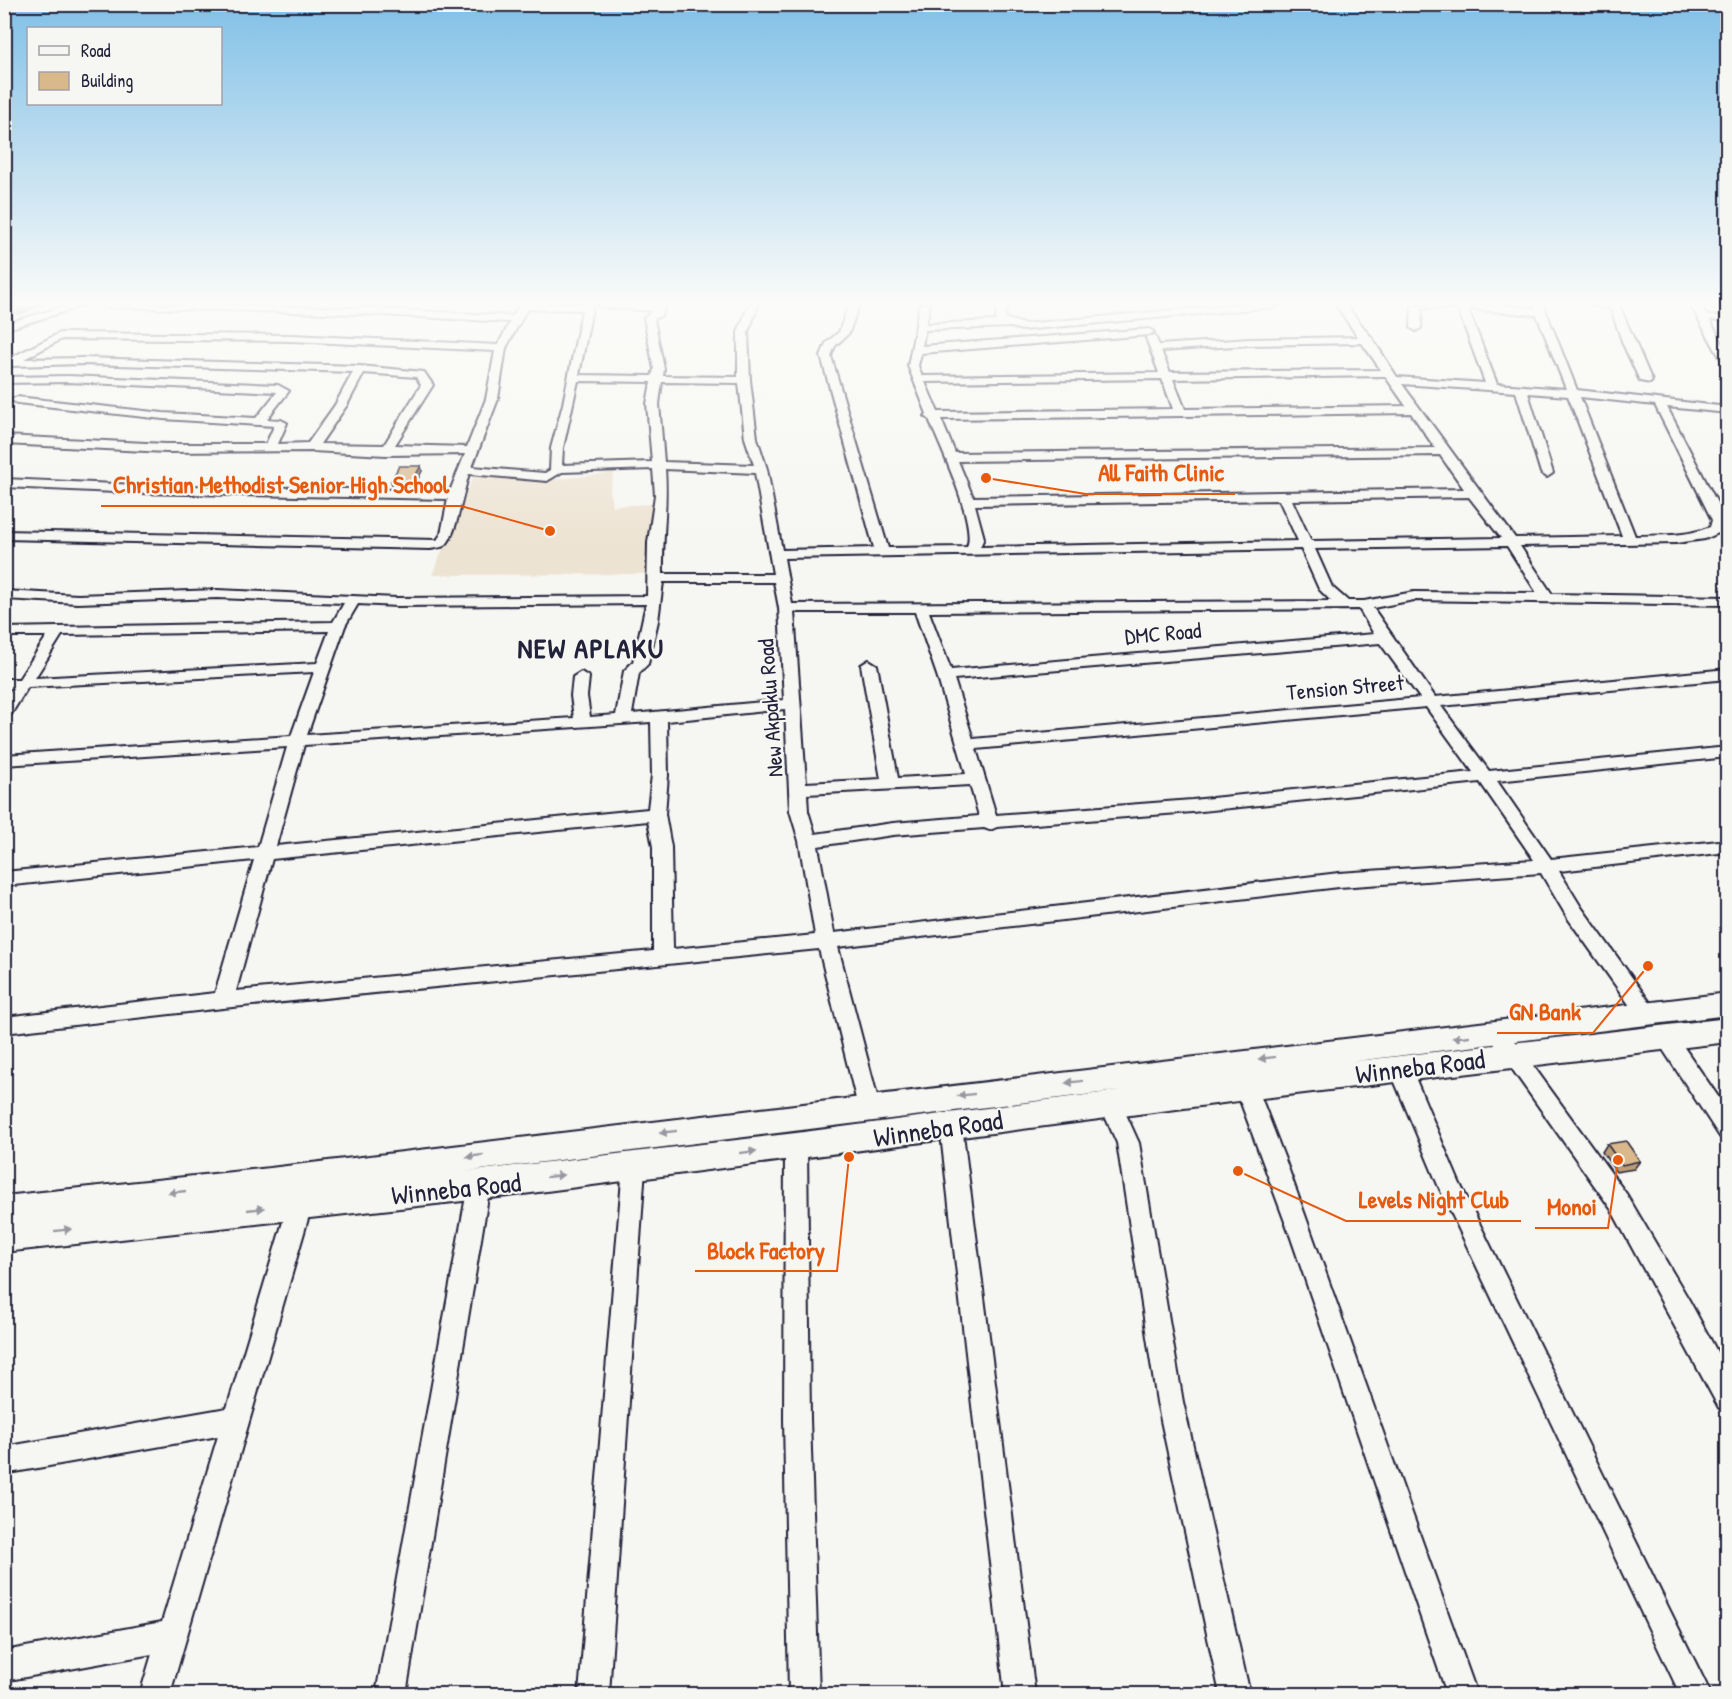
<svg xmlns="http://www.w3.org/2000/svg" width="1732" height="1699" viewBox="0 0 1732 1699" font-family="'Patrick Hand',sans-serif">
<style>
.built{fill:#ede3d3}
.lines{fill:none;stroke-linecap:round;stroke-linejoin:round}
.minor-casing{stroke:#22223b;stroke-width:4}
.highway-casing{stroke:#22223b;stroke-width:4}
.minor{fill:#f6f6f2;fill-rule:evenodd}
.highway{fill:#f6f6f2;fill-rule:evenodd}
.wall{fill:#bb9e78;stroke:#22223b;stroke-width:1.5}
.shaded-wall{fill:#988162;stroke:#22223b;stroke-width:1.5}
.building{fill:#d9b88c;stroke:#22223b;stroke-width:1.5}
.oneway{fill:#9797a0}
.labels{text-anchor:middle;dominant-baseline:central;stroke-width:4.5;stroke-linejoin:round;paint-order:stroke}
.street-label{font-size:22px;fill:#22223b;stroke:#f6f6f2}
.near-street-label{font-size:27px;fill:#22223b;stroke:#f6f6f2}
.district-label{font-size:28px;font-weight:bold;letter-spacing:1.5px;fill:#22223b;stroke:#f6f6f2}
.leader{fill:none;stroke:#e8590c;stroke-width:2}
.callout-dot{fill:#e8590c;stroke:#f6f6f2;stroke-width:2}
.callout-label{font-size:24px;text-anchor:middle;font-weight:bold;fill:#e8590c;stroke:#f6f6f2;stroke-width:4.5;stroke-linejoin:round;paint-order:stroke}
</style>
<rect width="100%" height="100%" fill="#f6f6f2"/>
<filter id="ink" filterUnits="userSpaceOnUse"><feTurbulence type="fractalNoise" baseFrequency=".0167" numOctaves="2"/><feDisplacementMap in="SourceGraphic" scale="12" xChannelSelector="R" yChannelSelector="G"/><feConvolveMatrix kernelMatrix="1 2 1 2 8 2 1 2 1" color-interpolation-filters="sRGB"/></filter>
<g filter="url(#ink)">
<polygon class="built" points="475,473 548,480 614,473 610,490 612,506 653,504 646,574 432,575"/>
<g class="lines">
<defs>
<g id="minor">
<polygon points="73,304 89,304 4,330 4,324"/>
<path d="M100 304 362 308 513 316 520 304H593L579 375 652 376 654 369 644 318 653 311 600 307 595 304H666L661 316 654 319 664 369 663 376 738 377V332L749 304H759L748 332 750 380 757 438 767 469 782 550 874 548 821 356 826 343 839 332 849 304H859L849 333 835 346 831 356 888 548 967 547C977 522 939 445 929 419L925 416 927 414 908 366 920 304H930L926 324 996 321 997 304H1007L1005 318 1023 324 1242 304H1281L1276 307 1022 330 1011 327 925 330 922 346 1149 329 1154 332 1149 335 921 353 918 366 922 376 1159 373 1146 338 1147 336H1155L1159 345 1249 339 1358 337 1335 304H1345L1372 338 1397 377 1485 383 1458 309 1422 308 1421 328 1416 331 1411 328 1412 306 1489 304 1535 309 1533 304H1543L1577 390 1728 407V413L1667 407 1726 520 1721 532 1705 539 1676 543 1520 546 1552 594 1728 597V605L1414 600 1373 608 1435 697 1728 669V679L1441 706 1489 771 1728 747V757L1497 781 1551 859 1728 840V852L1559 871 1581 907 1654 1008 1657 1014 1654 1020 1647 1022 1640 1020 1567 917 1541 873 1339 887 838 947 880 1107 877 1114 869 1116 861 1114 858 1107 819 949 223 1008 4 1033V1017L215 993 254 860 4 886V872L258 847 287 747 4 765V755L291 736 314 672 28 687 10 716 4 718V700L12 688 4 689V679H19L47 636H4V628L333 622 344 603 217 598 78 603 4 599V591L78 595 217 590 397 598 647 596 648 542 655 495 653 469 562 472 547 481 469 474C463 490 456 540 444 546 440 548 434 548 430 549L4 539V531L437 540 441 534 448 499 138 493 4 487V479L138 485 450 491 465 454 386 455 312 451 166 452 4 444V436L166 444H266L274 426 163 419 17 403 11 400 17 397 163 413 256 418 277 392 68 382 4 383V377L68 376 278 385 289 391 267 419 281 420 287 423 278 444 308 443 335 405 353 372 83 364 12 366 4 369V361L60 333 292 335 498 345 510 322 362 314 105 307ZM527 309 582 310 563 404 551 448 550 470 545 473 472 467 498 399 506 348ZM1468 309 1537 315 1566 389 1497 384ZM62 339 292 341 495 351 486 399 467 447 395 445 433 385 424 372 360 366 83 358 24 359ZM1362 343 1381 370 1170 372 1161 351 1249 345ZM364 373 416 377 421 385 384 445 320 444 347 405ZM1385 376 1406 406 1185 409 1173 379ZM1162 379 1173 409 938 412 925 382ZM578 381 651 382 647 404 652 462 562 465 563 448ZM662 382 739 383 745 438 754 465 664 462 659 404ZM1402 384 1516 392 1541 473 1547 477 1553 473 1528 393 1568 396 1622 536 1515 538ZM1580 397 1655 405 1712 520 1710 527C1686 537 1660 535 1635 536ZM1411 413 1435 448 955 453 941 419ZM1440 455 1464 489 973 497 958 461ZM665 469 755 473 773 574H663C662 539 668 504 665 469ZM1469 497 1501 538 1311 541 1292 500ZM1279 500 1298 541 980 547 984 538 975 505ZM1507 546 1537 593 1414 592 1364 601H1348L1332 587 1315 549ZM1301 549 1319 589 1331 601 792 604 784 558ZM663 582H774L779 608 784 700 632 714 639 673 648 664 658 621ZM358 604 397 606 646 604 633 662 624 671 616 715 590 717 587 696 589 677 581 672 573 677 571 696 574 718 307 735 345 626ZM1359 609 1374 634 951 670 929 612ZM794 612H915L937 675 966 774 898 778 877 665 869 660 861 665 881 779 806 783ZM329 631 317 663 35 678 62 635ZM1380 643 1420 698 973 739 954 679ZM1426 707 1473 772 1192 800 996 815 976 749ZM785 709 790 811 799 841 815 935 673 949 671 847 665 814 668 775 667 721ZM651 722 652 775 648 809 276 846 304 745ZM1480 782 1534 860 1339 873 834 933 818 846 893 835 984 828 990 830 997 827 1192 812ZM970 785 979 816 893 823 815 834 808 811 807 794ZM648 821 653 847V951L236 991 272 859Z"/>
<polygon points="1586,304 1619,305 1652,381 1650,383 1640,381 1623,344 1611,309"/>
<polygon points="1690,304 1700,304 1707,316 1728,316 1728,322 1709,319 1728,353 1728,366 1723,363"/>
<polygon points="1498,1025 1505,1027 1627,1195 1689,1300 1728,1372 1728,1412 1719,1408 1611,1209 1491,1039 1488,1033 1491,1027"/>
<polygon points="1665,1028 1672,1030 1728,1111 1728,1139 1720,1137 1658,1042 1655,1036 1658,1030"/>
<polygon points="1400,1059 1408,1062 1411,1068 1459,1182 1711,1694 1680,1694 1438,1185 1389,1068 1392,1062"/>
<polygon points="1246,1078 1254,1081 1257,1087 1286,1162 1477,1694 1447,1694 1291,1238 1235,1087 1238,1081"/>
<polygon points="1111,1096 1119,1099 1139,1143 1183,1402 1250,1694 1220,1694 1157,1402 1117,1143 1100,1105 1103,1099"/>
<polygon points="951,1117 959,1119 962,1126 1035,1694 1005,1694 940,1126 943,1119"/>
<polygon points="796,1137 804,1140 807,1147 810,1419 819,1694 789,1694 784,1419 785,1147 788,1140"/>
<polygon points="634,1157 642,1160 645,1167 609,1694 579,1694 623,1167 626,1160"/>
<polygon points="479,1175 487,1178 490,1185 406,1694 376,1694 468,1185 471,1178"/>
<polygon points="300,1195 308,1198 312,1205 170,1694 140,1694 152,1654 4,1681 4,1651 162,1622 218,1436 4,1474 4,1447 227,1408 288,1205 292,1198"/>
</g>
<path id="highway" d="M1728 993V1015L1348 1062 1728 1018V1042L1246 1100 508 1196 4 1252V1196L270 1168ZM1124 1090 796 1133 463 1172Z"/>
</defs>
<use href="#minor" class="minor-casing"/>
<use href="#highway" class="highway-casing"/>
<use href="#minor" class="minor"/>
<use href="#highway" class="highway"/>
</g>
<g class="wall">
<polygon points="4,304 42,304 20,314 4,311"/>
<polygon points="421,466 422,471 414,486 392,485 391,481"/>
<polygon points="1607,1144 1640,1161 1634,1169 1616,1172 1602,1152"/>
</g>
<g class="shaded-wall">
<polygon points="18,304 42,304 20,314 16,305"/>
<polygon points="421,466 422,471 414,486 412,481"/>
</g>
<g class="building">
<polygon points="399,466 421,466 412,481 391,481"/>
<polygon points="1626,1141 1640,1161 1622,1165 1607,1144"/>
</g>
<defs><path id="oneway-solid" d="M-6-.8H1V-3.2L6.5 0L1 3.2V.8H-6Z" transform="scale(1.5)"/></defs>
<g class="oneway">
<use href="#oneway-solid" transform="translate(1461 1037) rotate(174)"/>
<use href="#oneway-solid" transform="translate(1267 1058) rotate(173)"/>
<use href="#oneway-solid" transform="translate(1074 1082) rotate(173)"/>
<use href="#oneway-solid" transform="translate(966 1095) rotate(173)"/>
<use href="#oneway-solid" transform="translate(668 1132) rotate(173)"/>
<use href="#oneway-solid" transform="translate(748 1152) rotate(-7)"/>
<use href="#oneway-solid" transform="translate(475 1156) rotate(173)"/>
<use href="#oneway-solid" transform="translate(555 1176) rotate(-7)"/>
<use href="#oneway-solid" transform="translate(177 1192) rotate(174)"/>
<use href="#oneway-solid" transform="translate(256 1209) rotate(-6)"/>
<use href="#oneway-solid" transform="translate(63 1230) rotate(-7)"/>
</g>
</g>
<linearGradient id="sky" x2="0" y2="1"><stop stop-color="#81c0e7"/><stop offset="0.56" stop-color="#fbfbf9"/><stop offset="1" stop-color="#fbfbf9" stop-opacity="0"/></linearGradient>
<rect width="1732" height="542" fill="url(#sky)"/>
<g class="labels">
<g class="street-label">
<text transform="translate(1163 633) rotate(-5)">DMC Road</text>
<text transform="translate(1345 687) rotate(-5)">Tension Street</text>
<text transform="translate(770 708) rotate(-94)">New Akpaklu Road</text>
</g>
<g class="near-street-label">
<text transform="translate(1420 1066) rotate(-7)">Winneba Road</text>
<text transform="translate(938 1128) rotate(-8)">Winneba Road</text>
<text transform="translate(456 1188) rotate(-6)">Winneba Road</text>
</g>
<g class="district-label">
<text x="591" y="648">NEW APLAKU</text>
</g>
</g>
<path class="leader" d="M986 478L1086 494H1235M550 531L461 506H101M1648 966L1593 1033H1497M1238 1171L1346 1221H1521M1618 1160L1608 1228H1535M849 1157L837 1271H695"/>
<g class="callout-dot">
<circle cx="986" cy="478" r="6"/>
<circle cx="550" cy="531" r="6"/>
<circle cx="1648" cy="966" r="6"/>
<circle cx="1238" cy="1171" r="6"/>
<circle cx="1618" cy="1160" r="6"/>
<circle cx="849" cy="1157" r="6"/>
</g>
<g class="callout-label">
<text x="1161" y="481">All Faith Clinic</text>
<text x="281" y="493">Christian Methodist Senior High School</text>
<text x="1545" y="1020">GN Bank</text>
<text x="1434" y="1208">Levels Night Club</text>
<text x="1572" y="1215">Monoi</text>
<text x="766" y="1259">Block Factory</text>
</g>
<rect width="1732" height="1699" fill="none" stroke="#f6f6f2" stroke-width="24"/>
<rect x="12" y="12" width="1708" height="1675" fill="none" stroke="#22223b" stroke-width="2" filter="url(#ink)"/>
<rect x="27" y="27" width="195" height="78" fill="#f6f6f2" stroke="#a1a1a9" stroke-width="1.5"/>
<rect x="39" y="46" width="30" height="9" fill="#f6f6f2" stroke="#a1a1a9" stroke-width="1.5"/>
<text x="81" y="57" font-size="18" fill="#22223b">Road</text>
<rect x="39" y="72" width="30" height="18" fill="#d9b88c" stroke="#a1a1a9" stroke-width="1.5"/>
<text x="81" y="87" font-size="18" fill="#22223b">Building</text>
</svg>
